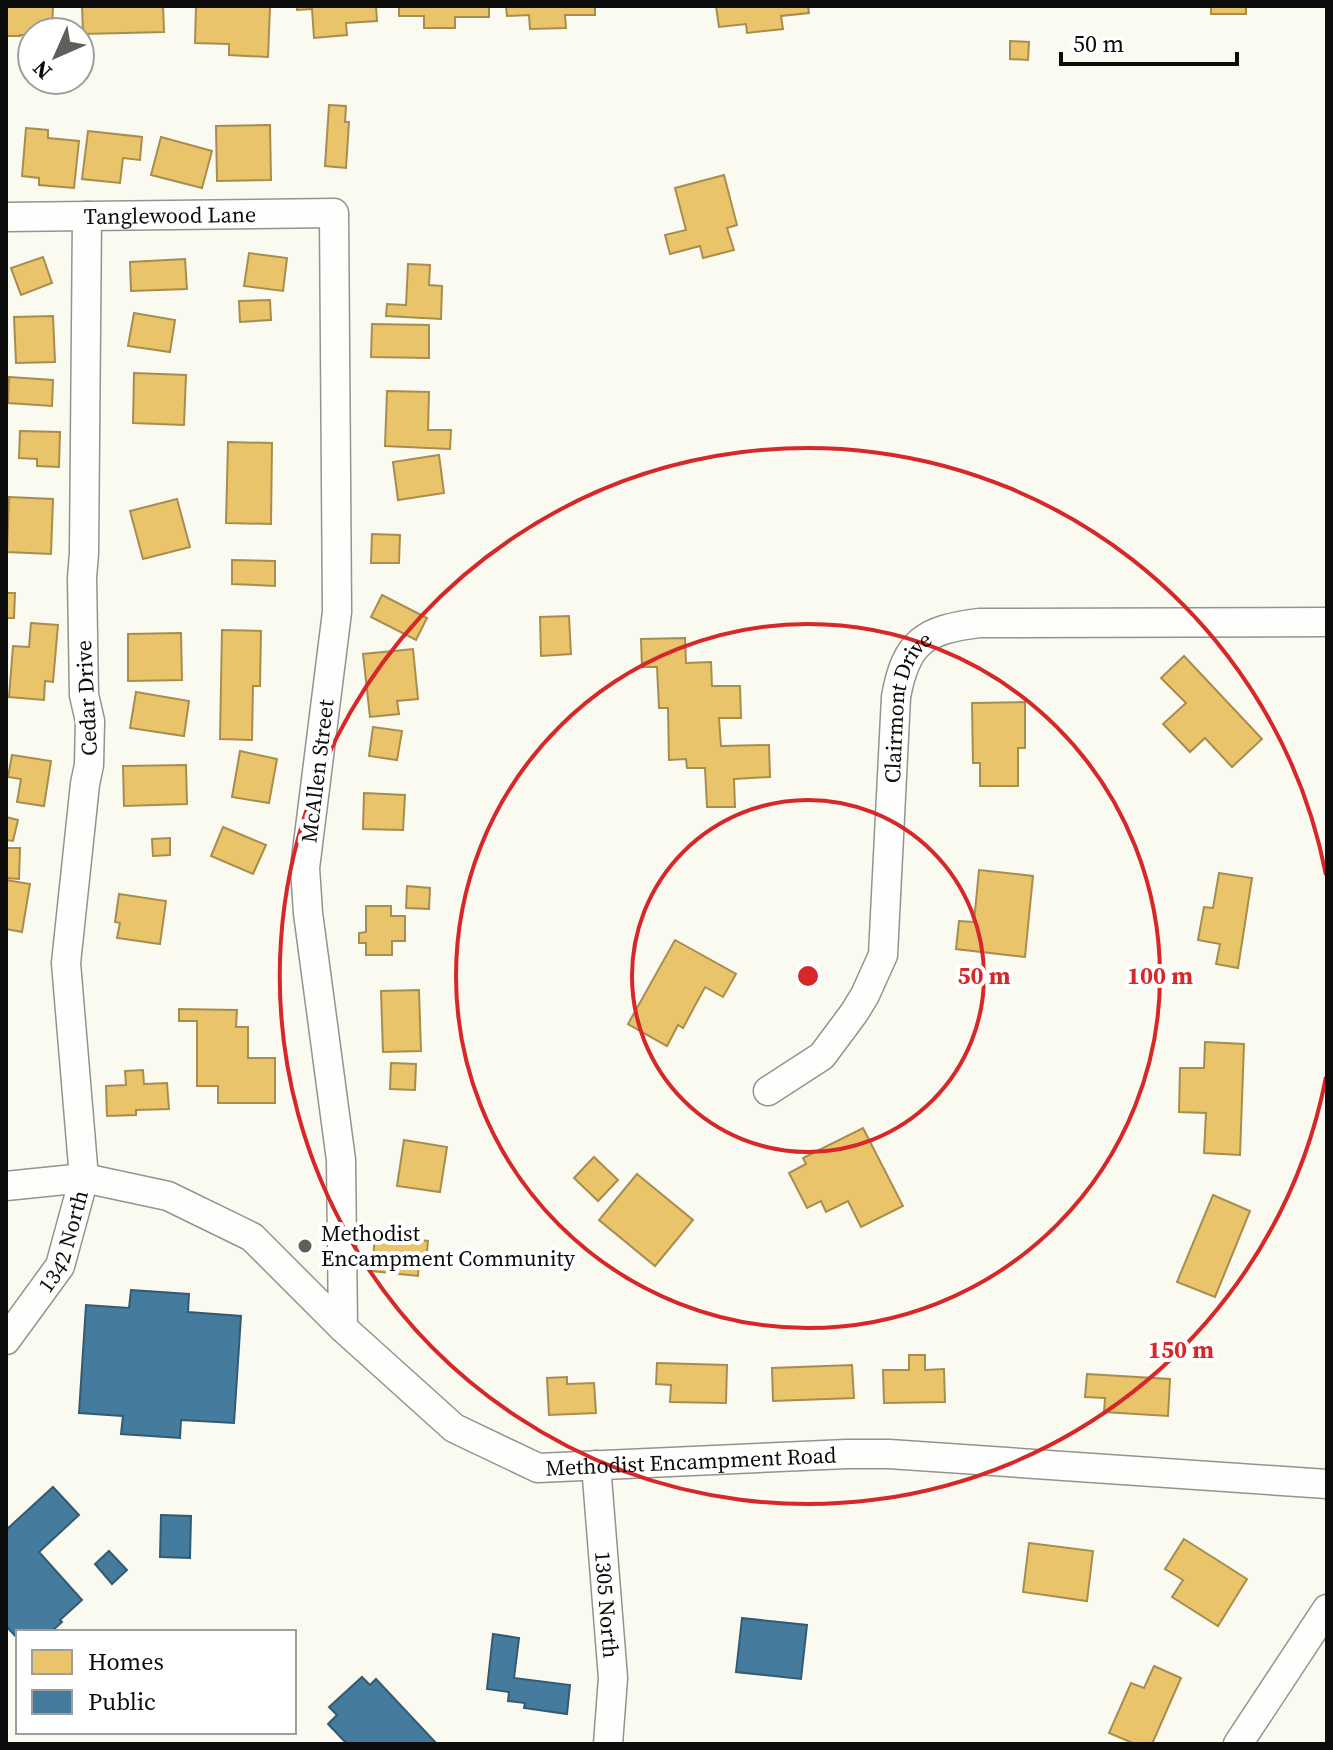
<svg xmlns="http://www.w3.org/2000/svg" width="1333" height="1750" viewBox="0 0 1333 1750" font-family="'Source Serif 4',serif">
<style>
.homes{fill:#e9c46a;stroke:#a78d4e;stroke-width:2}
.public{fill:#457b9d;stroke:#345a72;stroke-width:2}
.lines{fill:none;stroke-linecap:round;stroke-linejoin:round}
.minor-casing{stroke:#93938f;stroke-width:31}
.minor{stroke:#fefefd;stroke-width:28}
.ring{fill:none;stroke:#d62828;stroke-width:4}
.poi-dot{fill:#5f5f5c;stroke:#fff;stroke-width:3}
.labels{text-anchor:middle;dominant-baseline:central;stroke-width:8;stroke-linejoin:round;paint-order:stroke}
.street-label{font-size:22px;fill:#0c0c0c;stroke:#fff}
.poi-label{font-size:22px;fill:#0c0c0c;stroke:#fff;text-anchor:start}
.centre{fill:#d62828;stroke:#fff;stroke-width:4}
.ring-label{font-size:24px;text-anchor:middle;font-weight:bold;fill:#d62828;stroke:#fff;stroke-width:8;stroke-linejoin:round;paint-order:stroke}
</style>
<rect width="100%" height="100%" fill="#fafaf0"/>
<g class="homes">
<polygon points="6,6 53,6 52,32 32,32 32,35 20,35 20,36 6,36"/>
<polygon points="82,6 163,6 164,32 83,34"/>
<polygon points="196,6 270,7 268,57 229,55 229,44 195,43"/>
<polygon points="297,6 376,6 377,21 346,23 347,35 314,38 312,9 297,10"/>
<polygon points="399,6 489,6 489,17 455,17 455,28 424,28 424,16 399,16"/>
<polygon points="506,6 595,6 595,15 565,15 566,28 530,29 529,15 507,16"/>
<polygon points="716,6 808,6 809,13 781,16 783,29 747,33 746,24 719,27"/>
<rect x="1211" y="6" width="35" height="8"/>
<polygon points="1010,41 1029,42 1028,60 1010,59"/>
<polygon points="329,105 346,106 345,122 349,122 346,168 325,166"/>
<polygon points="270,125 271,180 217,181 216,126"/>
<polygon points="26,128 48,130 48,138 79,141 74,188 39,185 39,178 22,176"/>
<polygon points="88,131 142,137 140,160 123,158 120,183 82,179"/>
<polygon points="161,137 212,151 202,188 151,175"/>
<polygon points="724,175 737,225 727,228 734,250 703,258 700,246 670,254 665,235 686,230 675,188"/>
<polygon points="249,253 287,258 283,291 244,286"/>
<polygon points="43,257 52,283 21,295 11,268"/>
<polygon points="185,259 187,289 131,291 130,262"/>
<polygon points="408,264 430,265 429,285 442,286 441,319 386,316 387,304 406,305"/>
<polygon points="270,300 271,320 240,322 239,301"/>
<polygon points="134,313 175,320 170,352 128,346"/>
<polygon points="53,316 55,362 16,363 14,317"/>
<polygon points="372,324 429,325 429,358 371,357"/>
<polygon points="134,373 186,375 184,425 133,423"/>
<polygon points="9,377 53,380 52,406 8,403"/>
<polygon points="387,391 429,392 428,430 451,430 450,449 385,446"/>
<polygon points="20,431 60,432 59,467 37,466 37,459 19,458"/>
<polygon points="228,442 272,443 271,524 226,523"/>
<polygon points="439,455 444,493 398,500 393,462"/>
<polygon points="9,497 53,499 51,554 7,552"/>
<polygon points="177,499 190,547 143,559 130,511"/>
<polygon points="372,534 400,535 399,563 371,563"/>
<polygon points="232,560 275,561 275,586 232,584"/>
<polygon points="6,593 15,593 14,618 6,618"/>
<polygon points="382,595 427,618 416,640 371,617"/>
<polygon points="569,616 571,654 541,656 540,617"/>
<polygon points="31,623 58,625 53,682 45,681 44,700 9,697 13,646 29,647"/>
<polygon points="222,630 261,631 260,686 253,686 252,740 220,739"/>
<polygon points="181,633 182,680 128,681 128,634"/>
<polygon points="685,638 686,663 711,662 712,686 740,686 741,718 719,718 721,746 769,745 770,777 734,779 735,807 707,807 705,768 687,768 686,759 669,760 668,708 659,708 657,667 642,667 641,639"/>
<polygon points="413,649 418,699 397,701 399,714 370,717 363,654"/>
<polygon points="1184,656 1262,739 1232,767 1205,738 1190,752 1163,724 1186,703 1161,678"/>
<polygon points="136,692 189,701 184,736 130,728"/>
<polygon points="1025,702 1025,748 1018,748 1018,786 980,786 980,763 973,763 972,703"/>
<polygon points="373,727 402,731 397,760 369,756"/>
<polygon points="240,751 277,759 269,803 232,797"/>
<polygon points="12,755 51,761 44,806 17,802 21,779 8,777"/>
<polygon points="186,765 187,804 124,806 123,766"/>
<polygon points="364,793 405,795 403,830 363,829"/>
<polygon points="6,817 18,820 13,841 6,840"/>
<polygon points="223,827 266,845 253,874 211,856"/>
<polygon points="170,838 170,855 153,856 152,839"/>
<polygon points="6,848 20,848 19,879 6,878"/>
<polygon points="979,870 1033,876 1025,957 956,949 959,921 974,922"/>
<polygon points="1219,873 1252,878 1238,968 1216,964 1220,944 1198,940 1204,907 1213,908"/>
<polygon points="6,880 30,884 22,932 6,929"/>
<polygon points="407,886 430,888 429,909 406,908"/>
<polygon points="119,894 166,901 160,944 117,938 120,923 115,922"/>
<polygon points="366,906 391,906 391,916 405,916 405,941 392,941 392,955 366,955 366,943 359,943 359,933 366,932"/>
<polygon points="675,940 736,974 723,997 705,987 683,1028 678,1025 667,1046 628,1024"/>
<polygon points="419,990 421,1051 383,1052 381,991"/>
<polygon points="179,1009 237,1010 236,1027 248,1027 248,1058 275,1058 275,1103 218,1103 218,1086 197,1086 197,1021 179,1021"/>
<polygon points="1205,1042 1244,1044 1240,1155 1204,1153 1206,1113 1179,1112 1180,1068 1204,1068"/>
<polygon points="391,1063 416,1064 415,1090 390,1089"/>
<polygon points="143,1070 144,1084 167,1083 169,1109 136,1110 136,1115 107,1116 106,1086 126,1085 125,1071"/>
<polygon points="863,1128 903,1206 861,1227 848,1201 826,1212 821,1201 807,1208 789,1173 806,1164 803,1158"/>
<polygon points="404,1140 447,1147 440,1192 397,1186"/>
<polygon points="594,1157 618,1180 598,1201 574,1178"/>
<polygon points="637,1174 693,1220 655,1266 599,1220"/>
<polygon points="1213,1195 1250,1211 1215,1297 1177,1282"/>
<polygon points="375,1235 428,1241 426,1261 419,1260 418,1276 372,1271"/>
<polygon points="909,1355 925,1355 925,1370 944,1369 945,1402 884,1403 883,1370 909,1370"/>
<polygon points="657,1363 727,1365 726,1403 670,1402 671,1385 656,1384"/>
<polygon points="852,1365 854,1398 773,1401 772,1368"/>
<polygon points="1087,1374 1170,1379 1168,1416 1104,1412 1105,1398 1085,1397"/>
<polygon points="567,1377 567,1384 594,1383 596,1413 549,1415 547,1378"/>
<polygon points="1184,1539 1247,1579 1218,1626 1172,1597 1183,1580 1165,1569"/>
<polygon points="1029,1543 1093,1551 1087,1601 1023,1592"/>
<polygon points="1154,1666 1181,1678 1152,1744 1135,1744 1109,1733 1131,1683 1144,1688"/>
</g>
<g class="public">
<polygon points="131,1290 189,1294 188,1312 241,1316 234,1423 181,1420 180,1438 121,1434 123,1416 79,1413 86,1305 129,1308"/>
<polygon points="53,1487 79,1515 39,1552 82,1600 60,1620 62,1622 51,1632 18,1632 18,1639 6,1626 6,1530"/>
<polygon points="161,1515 191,1516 190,1558 160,1557"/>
<polygon points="109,1551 127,1570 112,1584 95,1564"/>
<polygon points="742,1618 807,1625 801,1679 736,1672"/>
<polygon points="493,1634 519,1638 514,1678 570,1685 567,1714 524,1708 525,1703 508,1701 509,1692 487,1689"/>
<polygon points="362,1677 370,1685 376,1679 437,1744 347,1744 328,1724 337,1715 329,1707"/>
</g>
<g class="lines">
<defs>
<g id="minor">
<path id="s1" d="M6 217 334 213 337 612 305 868 308 913 341 1160 343 1328"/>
<path id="s2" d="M768 1091 822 1056 854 1013 865 995 883 955 896 697C906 641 925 630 979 623L1327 622"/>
<path id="s3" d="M6 1186 84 1178 168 1196 252 1237 343 1328 454 1428 538 1468 847 1454H889L1327 1484"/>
<path id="s4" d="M6 1340 60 1266 84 1178 66 963 85 784 89 765 90 721 84 695 82 578 84 553 87 216"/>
<path id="s5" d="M596 1465 613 1678 608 1744"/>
<polyline points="1238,1744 1327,1609"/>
</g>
</defs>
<use href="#minor" class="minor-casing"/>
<use href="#minor" class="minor"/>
</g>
<g class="ring">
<circle cx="808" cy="976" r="176"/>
<circle cx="808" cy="976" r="352"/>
<path d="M1326 1077A528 528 0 1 1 1326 875"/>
</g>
<circle class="poi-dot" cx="305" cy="1246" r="8"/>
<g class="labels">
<g class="street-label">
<text stroke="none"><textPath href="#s1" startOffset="164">Tanglewood Lane</textPath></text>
<text transform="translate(86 698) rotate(-93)">Cedar Drive</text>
<text stroke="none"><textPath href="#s2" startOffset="434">Clairmont Drive</textPath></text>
<text transform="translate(317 771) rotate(-83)">McAllen Street</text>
<text stroke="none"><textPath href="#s4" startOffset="116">1342 North</textPath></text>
<text stroke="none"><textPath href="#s3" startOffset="782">Methodist Encampment Road</textPath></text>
<text stroke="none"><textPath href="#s5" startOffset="140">1305 North</textPath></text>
</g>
<g class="poi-label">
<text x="321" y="1233">Methodist<tspan x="321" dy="25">Encampment Community</tspan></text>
</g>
</g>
<circle cx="808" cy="976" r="12" class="centre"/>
<g class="ring-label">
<text x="984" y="984">50 m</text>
<text x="1160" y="984">100 m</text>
<text x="1181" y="1358">150 m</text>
</g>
<rect width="1333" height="1750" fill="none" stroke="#0c0c0c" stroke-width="16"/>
<rect x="16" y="1630" width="280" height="104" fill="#ffffff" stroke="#9e9e9e" stroke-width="2"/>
<rect x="32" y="1650" width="40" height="24" fill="#e9c46a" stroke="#9e9e9e" stroke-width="2"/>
<text x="88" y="1670" font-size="24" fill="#0c0c0c">Homes</text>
<rect x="32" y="1690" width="40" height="24" fill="#457b9d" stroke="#9e9e9e" stroke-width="2"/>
<text x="88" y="1710" font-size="24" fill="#0c0c0c">Public</text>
<g transform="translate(56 56) rotate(225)"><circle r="38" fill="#ffffff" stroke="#9e9e9e" stroke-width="2"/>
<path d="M0-6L14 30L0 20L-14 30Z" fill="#5f5f5c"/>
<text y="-12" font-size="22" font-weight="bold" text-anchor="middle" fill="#0c0c0c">N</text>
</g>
<path d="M1061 52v12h176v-12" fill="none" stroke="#0c0c0c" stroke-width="4"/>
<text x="1073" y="52" font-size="24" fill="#0c0c0c" stroke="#ffffff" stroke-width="6" paint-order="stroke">50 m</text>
</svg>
